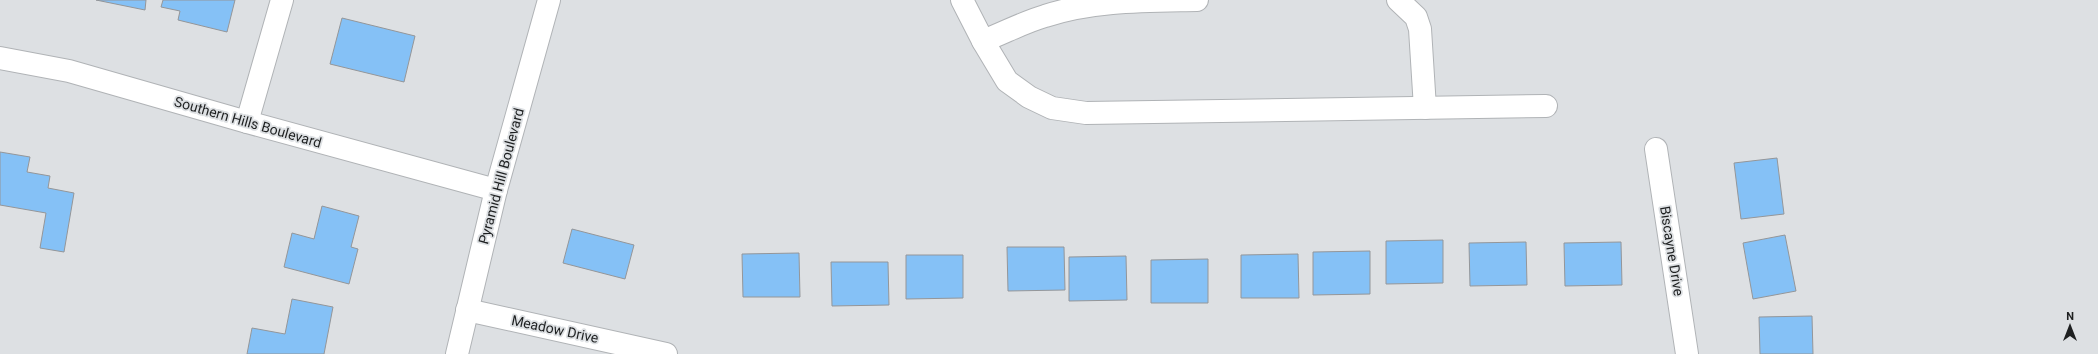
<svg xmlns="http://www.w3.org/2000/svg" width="2098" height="354" viewBox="0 0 2098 354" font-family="Roboto,sans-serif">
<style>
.building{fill:#85c1f6;stroke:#949699}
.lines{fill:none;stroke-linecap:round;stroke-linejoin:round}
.minor-casing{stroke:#b0b3b6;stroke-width:24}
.major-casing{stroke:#b0b3b6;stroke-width:24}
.minor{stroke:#fff;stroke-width:22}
.major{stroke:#fff;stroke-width:22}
.labels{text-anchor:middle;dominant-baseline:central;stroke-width:3.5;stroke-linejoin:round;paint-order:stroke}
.street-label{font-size:14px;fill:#1e2021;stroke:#dde0e3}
</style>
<rect width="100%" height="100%" fill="#dde0e3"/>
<g class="building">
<polygon points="96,0 146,0 145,10"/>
<polygon points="163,0 235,0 227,32 178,20 180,11 161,7"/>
<polygon points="342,18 415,36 404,82 330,64"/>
<polygon points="0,152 30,157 27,172 50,176 48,188 74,193 64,252 40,248 46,213 0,205"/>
<polygon points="1777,158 1784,214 1741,219 1734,163"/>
<polygon points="322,206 359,216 351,247 358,249 349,284 284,267 292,233 314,239"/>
<polygon points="572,229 634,245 625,279 563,263"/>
<polygon points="1785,235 1796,291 1753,299 1743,243"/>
<polygon points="1443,240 1443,283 1386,284 1386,241"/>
<polygon points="1526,242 1527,285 1470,286 1469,243"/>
<polygon points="1621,242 1622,285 1565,286 1564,243"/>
<polygon points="1007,247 1064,247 1065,290 1008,291"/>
<polygon points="1370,251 1370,294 1313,295 1313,252"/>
<polygon points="799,253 800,297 743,297 742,254"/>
<polygon points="1298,254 1299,298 1241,298 1241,255"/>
<polygon points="906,255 963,255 963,298 906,299"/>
<polygon points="1126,256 1127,300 1069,301 1069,257"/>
<polygon points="1208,259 1208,303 1151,303 1151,260"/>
<polygon points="831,262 888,262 889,305 832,306"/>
<polygon points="292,299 333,307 324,354 247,354 252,328 285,334"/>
<polygon points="1812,316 1813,354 1760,354 1759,317"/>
</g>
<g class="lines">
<defs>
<g id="minor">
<polyline points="962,0 983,41 1007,81 1029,97 1052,108 1086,113 1546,106"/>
<polyline points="1398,0 1416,17 1420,29 1425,108"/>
<path d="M983 41C1004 33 1024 22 1045 16 1094 0 1146 1 1197 0"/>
<polyline points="0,58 69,71 247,122 496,190"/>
<polyline points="247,122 282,0"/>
<polyline points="1656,149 1687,354"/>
<polyline points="467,310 666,354"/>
</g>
<polyline id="major" points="457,354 496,190 549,0"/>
</defs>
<use href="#minor" class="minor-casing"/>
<use href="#major" class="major-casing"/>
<use href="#minor" class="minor"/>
<use href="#major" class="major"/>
</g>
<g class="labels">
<g class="street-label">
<text transform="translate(248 122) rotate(16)">Southern Hills Boulevard</text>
<text transform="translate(501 176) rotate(-75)">Pyramid Hill Boulevard</text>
<text transform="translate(1672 251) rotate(81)">Biscayne Drive</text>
<text transform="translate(555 329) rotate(12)">Meadow Drive</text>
</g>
</g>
<g transform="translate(2070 326)" stroke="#dde0e3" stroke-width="3" paint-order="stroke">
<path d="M0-3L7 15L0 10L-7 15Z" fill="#1e2021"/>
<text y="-6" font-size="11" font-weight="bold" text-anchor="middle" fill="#1e2021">N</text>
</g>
</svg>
